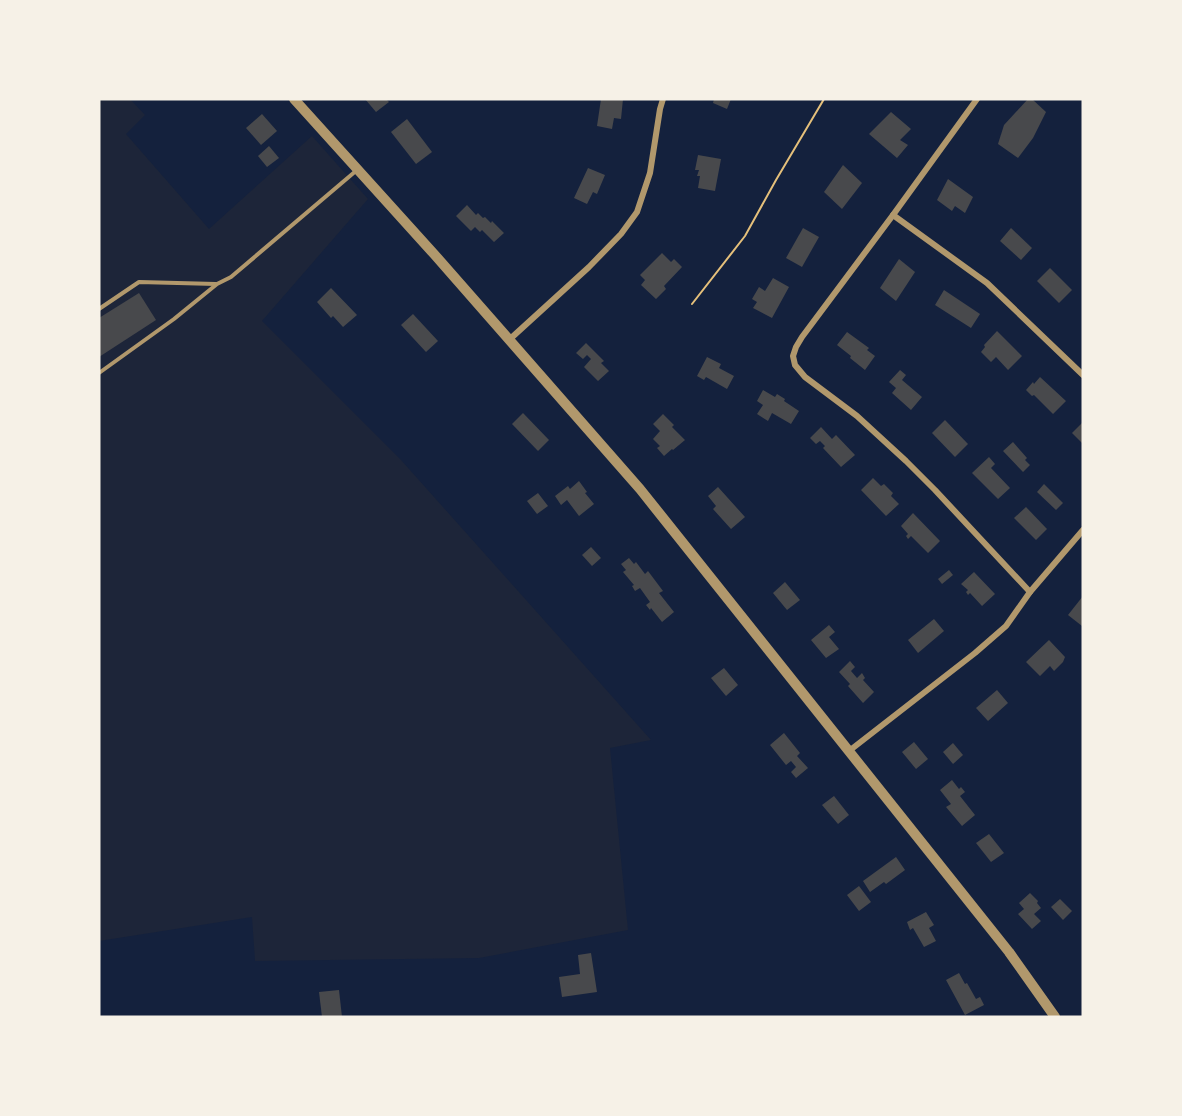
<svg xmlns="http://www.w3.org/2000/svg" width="1182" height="1116" viewBox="0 0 1182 1116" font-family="'Libre Baskerville',serif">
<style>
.green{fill:#1d2539}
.building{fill:#48494c}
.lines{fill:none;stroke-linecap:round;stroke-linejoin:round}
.path{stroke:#e5c07b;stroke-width:2}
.service{stroke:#b1986c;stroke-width:4}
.minor{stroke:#b1986c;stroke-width:6}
.tertiary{stroke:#b1986c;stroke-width:10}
</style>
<rect width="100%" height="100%" fill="#14213d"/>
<polygon class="green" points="99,99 130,99 145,115 126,134 209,229 312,136 368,199 262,321 401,460 651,740 610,748 628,930 479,958 255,961 252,917 99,941"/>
<g class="building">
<polygon points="365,99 386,99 389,102 376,112"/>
<polygon points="601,99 623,99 621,119 614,118 612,129 597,126"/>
<polygon points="714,99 731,99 727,109 713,103"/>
<polygon points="1028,99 1032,99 1046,112 1033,138 1018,158 998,144 1004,125"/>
<polygon points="891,112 911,129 900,140 908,145 897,158 869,134"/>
<polygon points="262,114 277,131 261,145 246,128"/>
<polygon points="407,119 432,152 416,164 391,132"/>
<polygon points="269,146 279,158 267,167 258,156"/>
<polygon points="698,155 721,159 715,191 698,188 700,176 697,176 699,170 695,170"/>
<polygon points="843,165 862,183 842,209 824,192"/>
<polygon points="588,168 605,175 597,194 593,192 587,204 574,198"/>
<polygon points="948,179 973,197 965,213 955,206 952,211 937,200"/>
<polygon points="467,205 476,215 478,213 483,218 485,217 491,223 492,221 504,233 494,242 482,230 480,232 475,227 471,231 456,216"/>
<polygon points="803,228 819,237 802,267 786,258"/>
<polygon points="1011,228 1032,248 1021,260 1000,241"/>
<polygon points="662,253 671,262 674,259 682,267 664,286 666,289 656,299 641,285 645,280 640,275"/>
<polygon points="899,259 915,272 896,301 880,288"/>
<polygon points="1050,268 1072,290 1059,303 1037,281"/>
<polygon points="773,278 789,287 772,318 753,308 757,302 752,299 759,287 765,291"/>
<polygon points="331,288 357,315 343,327 333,316 331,318 317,302"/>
<polygon points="944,290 980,314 971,328 935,305"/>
<polygon points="139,293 156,320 99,357 99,318"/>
<polygon points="413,314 438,341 426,352 401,325"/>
<polygon points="997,331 1022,356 1008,370 996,357 991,362 981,352 985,347 984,345"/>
<polygon points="847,332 869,348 867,350 875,356 865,370 850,358 851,356 837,345"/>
<polygon points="586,343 604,361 601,363 609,371 598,381 584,367 591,359 587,355 583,359 576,353"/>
<polygon points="707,357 721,364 719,368 734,376 727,389 706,377 704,380 697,376"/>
<polygon points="900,370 906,375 902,380 922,397 911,410 892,393 896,388 889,382"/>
<polygon points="1040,377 1066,401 1053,414 1034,395 1032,396 1026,390 1033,382 1034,384"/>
<polygon points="763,390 775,397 777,394 785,399 784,401 799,411 791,424 772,413 768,421 757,414 763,405 757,401"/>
<polygon points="523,413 549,440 538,451 512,424"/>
<polygon points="663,414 674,425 672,427 685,440 673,450 672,449 664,456 657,448 660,446 653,439 660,431 653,424"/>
<polygon points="945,420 968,444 955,457 932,433"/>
<polygon points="1083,422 1083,444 1072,433"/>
<polygon points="821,427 832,439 836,435 855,455 841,467 823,448 825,446 820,441 816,444 810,438"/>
<polygon points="1013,442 1027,458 1025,460 1030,465 1023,472 1003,451"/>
<polygon points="989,457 995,464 991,468 1010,488 998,499 972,473"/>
<polygon points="873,478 881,486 884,484 893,493 891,496 899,504 886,516 861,490"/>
<polygon points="579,481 587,492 585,493 594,504 579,516 567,500 561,505 555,496 568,486 570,489"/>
<polygon points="1044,484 1063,503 1056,510 1037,492"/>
<polygon points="718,487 745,517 731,529 713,509 716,506 708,496"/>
<polygon points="538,493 548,506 537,514 527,501"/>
<polygon points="1026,507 1047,529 1036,540 1014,518"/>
<polygon points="913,513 940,541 928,553 911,536 908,539 906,536 908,534 901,526"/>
<polygon points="591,547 601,558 592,566 582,555"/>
<polygon points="629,558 634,564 636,562 645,574 648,571 663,591 659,593 674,612 662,622 651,608 650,610 646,605 650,602 640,588 635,591 632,586 634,585 623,572 626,570 621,564"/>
<polygon points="949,570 953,575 942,584 938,579"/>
<polygon points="974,572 995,594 982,606 970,593 968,595 966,592 968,590 961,584"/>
<polygon points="785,582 800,600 787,610 773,593"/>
<polygon points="1083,596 1083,624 1082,626 1068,615"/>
<polygon points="934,619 944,631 918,653 908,640"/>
<polygon points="829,625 835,632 829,637 839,649 826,658 811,640"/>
<polygon points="1049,640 1065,657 1063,662 1054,671 1050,666 1040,676 1026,662"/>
<polygon points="850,661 855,667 851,671 857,678 862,673 865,678 863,680 874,692 863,703 848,686 850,684 839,672"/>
<polygon points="724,668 738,685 726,696 711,678"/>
<polygon points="997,690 1008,703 988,721 976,708"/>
<polygon points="784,733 800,753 797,756 808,768 796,778 791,772 796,767 791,761 786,765 770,745"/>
<polygon points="914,742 928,759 916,769 902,752"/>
<polygon points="953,743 963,755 953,764 943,752"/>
<polygon points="952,780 959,789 961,787 965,792 960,796 975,815 962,826 946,807 951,804 940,790"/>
<polygon points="834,796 849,815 838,824 822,805"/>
<polygon points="989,834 1004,853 991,862 976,843"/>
<polygon points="896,857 905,870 886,884 884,882 870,892 863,881"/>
<polygon points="859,886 871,902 859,911 847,895"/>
<polygon points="1030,893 1038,901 1037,903 1041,908 1034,914 1041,921 1032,929 1018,914 1024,909 1019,903"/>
<polygon points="1060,899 1072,911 1063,920 1051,907"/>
<polygon points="926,912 934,925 929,928 936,941 924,947 913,928 910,930 907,922"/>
<polygon points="591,953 597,992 562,997 559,977 580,974 578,955"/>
<polygon points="959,973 965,984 967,983 976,999 980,997 984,1005 965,1015 946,980"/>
<polygon points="339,990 342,1017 322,1017 319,992"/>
</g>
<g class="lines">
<polyline class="path" points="692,304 745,236 776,180 824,99"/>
<g class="service">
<polyline points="99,309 139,282 216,284"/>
<polyline points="99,373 174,319 217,284 231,277 357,170"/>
</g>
<g class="minor">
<polyline points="977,99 893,215 802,337 796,347 793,356 795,365 805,377 857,416 906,461 935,490 1030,592"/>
<polyline points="893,215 987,283 1083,375"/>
<polyline points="509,340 589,267 621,234 637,212 650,173 660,109 663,99"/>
<polyline points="849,751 975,653 1006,626 1030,592 1083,530"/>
</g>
<polyline class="tertiary" points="294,99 434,254 640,489 1009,952 1055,1017"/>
</g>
<rect width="1182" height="1116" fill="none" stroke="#f6f1e7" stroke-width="201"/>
</svg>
